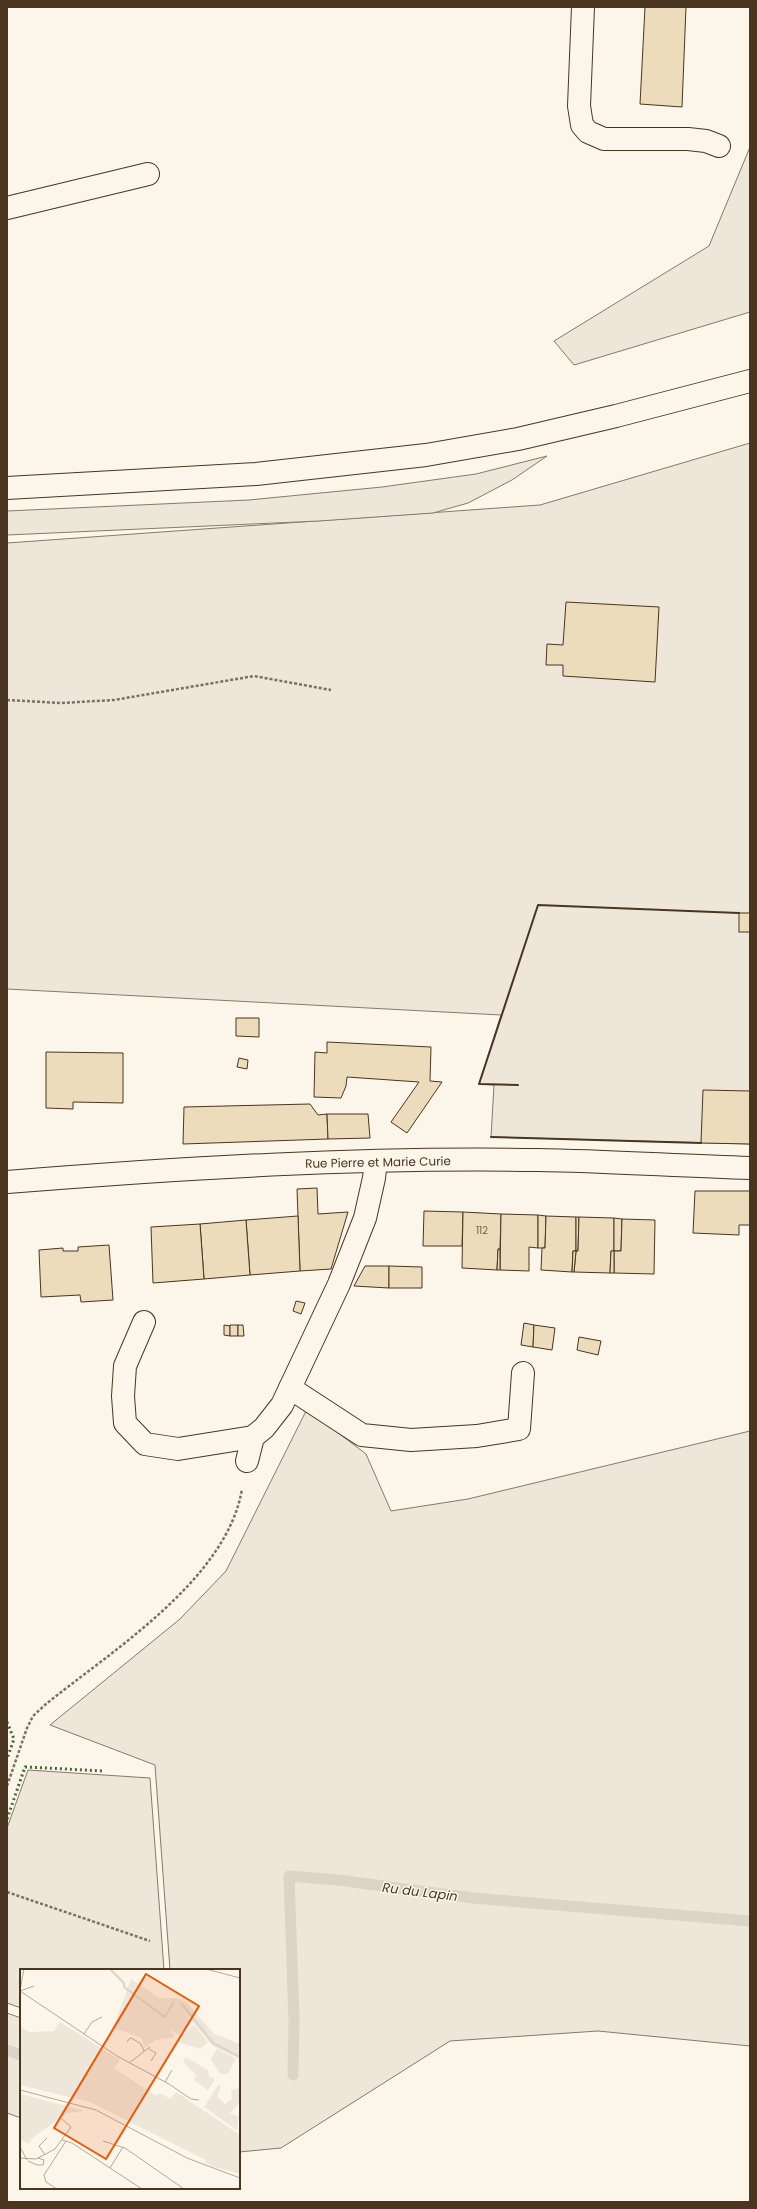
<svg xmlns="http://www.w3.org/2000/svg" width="757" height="2209" viewBox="0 0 757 2209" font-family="Poppins,sans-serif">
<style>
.green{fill:#ede6d9;stroke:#887966}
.parking{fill:#ede7d9;stroke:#887966}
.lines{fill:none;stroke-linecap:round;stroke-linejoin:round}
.stream{stroke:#dcd4c6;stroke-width:11}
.building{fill:#ecdcbc;stroke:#4a3520}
.minor-casing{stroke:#4a3520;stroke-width:24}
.major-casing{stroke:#4a3520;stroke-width:24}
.path{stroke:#7f6f5c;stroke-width:2.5;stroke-dasharray:3 2;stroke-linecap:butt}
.minor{stroke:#fbf6e9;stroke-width:22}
.major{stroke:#fbf6e9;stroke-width:22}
.hedge{stroke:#436837;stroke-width:3;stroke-dasharray:2 3;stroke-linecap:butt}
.wall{stroke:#4a3520;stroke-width:2}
.labels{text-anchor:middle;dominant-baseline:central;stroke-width:3;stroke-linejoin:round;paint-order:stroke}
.number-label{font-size:10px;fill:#725f47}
.street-label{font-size:12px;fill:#4a3520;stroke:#fbf6e9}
.water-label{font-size:13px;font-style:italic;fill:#4a3520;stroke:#fbf6e9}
.inset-river{fill:none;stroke:#dcd4c6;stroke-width:2}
.inset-road{fill:none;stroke:#b4a999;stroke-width:1}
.view{fill:#e8590c;fill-opacity:0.15;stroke:#e8590c;stroke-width:2}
.inset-edge{fill:none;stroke:#4a3520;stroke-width:2}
</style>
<rect width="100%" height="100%" fill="#fbf6e9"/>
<g class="green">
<polygon points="750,147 750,312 574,365 554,341 709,246"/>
<polygon points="750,443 750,1144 491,1137 494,1085 479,1084 501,1015 7,989 7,543 540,505"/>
<polygon points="307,1409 366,1454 391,1511 468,1499 750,1431 750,2046 598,2031 450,2041 281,2148 239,2152 239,1970 170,1970 155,1765 50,1725 180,1619 226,1571"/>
<polygon points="28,1770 150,1778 164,1970 21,1970 21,2008 7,2003 7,1828"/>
<polygon points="7,2013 21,2018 21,2118 7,2113"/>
</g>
<polygon class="parking" points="547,456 512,480 468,503 433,513 319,521 7,535 7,511 249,500 382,487 476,474"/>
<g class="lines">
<g class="stream">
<polyline points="7,2050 21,2055"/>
<polyline points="293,2075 294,2019 289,1876 338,1880 473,1898 750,1921"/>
</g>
</g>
<g class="building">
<polygon points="645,7 686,7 682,107 640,104"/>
<polygon points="566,602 659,607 655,682 563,676 563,665 546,665 547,644 563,645"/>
<rect x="739" y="913" width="11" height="19"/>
<polygon points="236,1018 259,1018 259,1037 236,1036"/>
<polygon points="327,1042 431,1047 430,1081 442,1082 407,1133 391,1122 419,1082 347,1077 346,1086 341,1098 314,1097 315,1052 327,1053"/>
<polygon points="46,1052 123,1053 123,1103 73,1102 73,1109 46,1108"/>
<polygon points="239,1058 248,1060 247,1069 237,1067"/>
<polygon points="703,1090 750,1091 750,1144 701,1143"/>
<polygon points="310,1104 318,1115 327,1114 328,1139 183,1144 184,1107"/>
<polygon points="327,1114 368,1114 370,1138 328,1139"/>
<polygon points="317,1188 318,1214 348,1212 331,1269 300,1271 297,1189"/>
<polygon points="695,1191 750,1191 750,1225 739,1225 739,1235 693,1233"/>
<polygon points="424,1211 463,1212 462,1246 423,1246"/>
<polygon points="463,1212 501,1214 500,1249 498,1249 497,1270 462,1268"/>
<polygon points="501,1214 538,1215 538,1248 529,1247 529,1271 500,1270"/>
<polygon points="538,1215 546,1216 545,1248 538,1248"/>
<polygon points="298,1216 300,1271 250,1275 246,1220"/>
<polygon points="546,1216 576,1217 576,1251 573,1251 572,1272 541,1270 542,1248 545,1248"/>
<polygon points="576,1217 579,1217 578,1251 576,1251"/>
<polygon points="579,1217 614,1218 614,1251 611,1251 610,1273 574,1272 576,1251 578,1251"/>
<polygon points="614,1218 622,1219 621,1251 614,1251"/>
<polygon points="622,1219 655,1220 654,1274 614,1273 614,1251 621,1251"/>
<polygon points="246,1220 250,1275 204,1279 200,1224"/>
<polygon points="200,1224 204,1279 153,1283 151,1227"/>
<polygon points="109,1245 113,1300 81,1302 80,1295 41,1297 39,1250 63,1248 63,1251 78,1251 78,1247"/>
<polygon points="498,1249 500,1249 500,1270 497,1270"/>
<polygon points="573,1251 576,1251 574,1272 572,1272"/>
<polygon points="611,1251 614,1251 614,1273 610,1273"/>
<polygon points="365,1266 389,1266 389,1288 354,1286"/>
<polygon points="389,1266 422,1267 422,1288 389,1288"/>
<polygon points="296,1301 305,1303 301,1314 293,1311"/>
<polygon points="524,1323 534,1325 533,1347 521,1345"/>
<polygon points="224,1325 230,1326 230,1336 224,1335"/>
<polygon points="238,1325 238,1336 230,1336 230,1325"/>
<polygon points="243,1325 244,1336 238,1336 238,1325"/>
<polygon points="534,1325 555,1328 552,1350 533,1347"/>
<polygon points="579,1337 601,1341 598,1355 577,1350"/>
</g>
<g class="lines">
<defs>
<g id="minor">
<polyline points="583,7 579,106 582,125 588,132 604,139 688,139 706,141 719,146"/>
<polyline points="7,208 148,174"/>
<path d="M7 1182C183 1168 360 1157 537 1160 608 1161 679 1166 750 1168"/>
<polyline points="144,1322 125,1366 123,1396 125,1423 145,1444 178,1449 253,1437"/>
<polyline points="290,1388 362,1435 411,1440 477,1436 519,1429 523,1373"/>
<polyline points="247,1461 253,1437 264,1428 282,1405 339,1284 365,1218 374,1178 376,1161"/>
</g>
<polyline id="major" points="7,488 256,474 426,455 518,439 616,416 750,381"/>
</defs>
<use href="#minor" class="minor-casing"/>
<use href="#major" class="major-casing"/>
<g class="path">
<polyline points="7,700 61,703 114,700 254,676 331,690"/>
<path d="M7 1786 27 1728 33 1716 46 1704C113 1650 227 1579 242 1489"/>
<polyline points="7,1892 150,1941"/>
</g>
<use href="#minor" class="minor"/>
<use href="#major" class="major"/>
<g class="hedge">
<polyline points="7,1722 14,1739 7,1759"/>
<polyline points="7,1819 25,1767 104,1771"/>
</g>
<g class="wall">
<polyline points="518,1085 479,1084 538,905 739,913"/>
<polyline points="491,1137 701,1143"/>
</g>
</g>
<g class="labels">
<g class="number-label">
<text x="482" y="1230">112</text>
</g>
<g class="street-label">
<text transform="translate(378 1162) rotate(-1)">Rue Pierre et Marie Curie</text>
</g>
<g class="water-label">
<text transform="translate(420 1892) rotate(7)">Ru du Lapin</text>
</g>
</g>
<g transform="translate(20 1969)">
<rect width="220" height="220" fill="#fbf6e9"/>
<path d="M111 10 140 29H156L166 33 194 65 220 75V90L193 77 161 39 172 54 158 66 150 60 155 68 136 71 124 79 122 69 93 59ZM40 53 100 91 94 99 136 127 139 124 151 130 156 123 220 166V205L192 197 185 193 186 191 70 133 0 116V58L10 63 34 62ZM174 56 188 73 180 80 158 73V69ZM197 80 216 90 208 105H200L191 90ZM166 88 188 101 189 107 195 110 188 121 174 111 177 107 163 93ZM198 116 201 117 197 128 205 135 212 130 211 121 217 120 220 117V134L210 144 219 148 217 161 184 138ZM0 125 62 141V143L47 144 12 169 9 175 0 170Z" fill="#ede6d9"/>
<path class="inset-river" d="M90 0 104 14V18L145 48 153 34M161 34 193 74 220 88"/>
<path class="inset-road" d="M186 0 220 9M0 21 4 0M0 22 97 87 149 115 171 130 179 131M0 22 14 17M64 65 72 53 82 48M107 73 110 69 113 70 121 75 124 82M129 80 136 84 131 92M109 94 130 78M145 113 152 101M0 121 76 141 167 189 220 209M42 171 52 174 122 220M83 172 105 179 164 220M0 178 7 191M25 186 19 177 27 169M0 189 16 190 35 180 51 158 42 150M8 192 17 196H23L24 191 18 189M90 199 103 178M37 220 26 213 24 206 46 172"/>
<path class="view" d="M126 5 179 37 86 190 34 159Z"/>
<rect width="220" height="220" class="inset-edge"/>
</g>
<rect width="757" height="2209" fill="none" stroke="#4a3520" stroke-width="16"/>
</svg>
